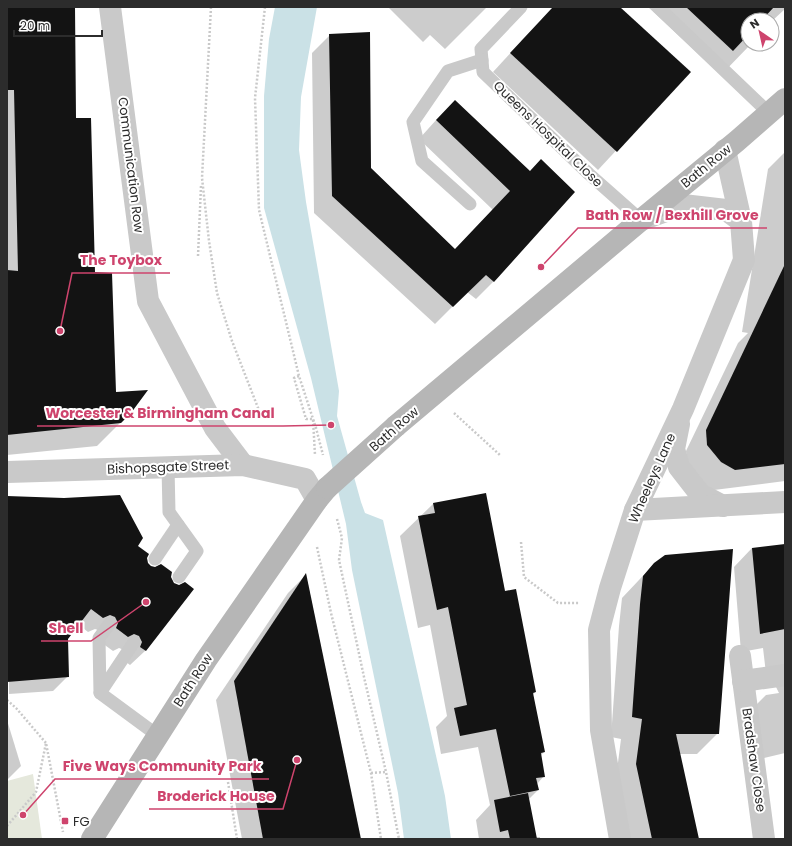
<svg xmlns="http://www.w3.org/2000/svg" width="792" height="846" viewBox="0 0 792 846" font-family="Poppins,sans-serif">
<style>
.green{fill:#e5e8dc}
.water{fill:#cae1e6}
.shadow{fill:#0003}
.building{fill:#131313}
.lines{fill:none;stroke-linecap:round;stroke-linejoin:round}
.path{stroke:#c9c9c9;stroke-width:2.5;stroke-dasharray:2 2;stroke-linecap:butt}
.service{stroke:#c9c9c9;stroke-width:13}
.minor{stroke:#c9c9c9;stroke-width:22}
.tertiary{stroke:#c9c9c9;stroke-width:22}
.secondary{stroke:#b6b6b6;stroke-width:22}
.secondary-bridge{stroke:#b6b6b6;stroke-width:22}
.poi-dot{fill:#ce446d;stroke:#fff;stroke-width:1.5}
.labels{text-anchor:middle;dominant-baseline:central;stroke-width:4;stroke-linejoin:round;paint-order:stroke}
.street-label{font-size:13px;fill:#2c2c2c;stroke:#fff}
.poi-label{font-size:13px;fill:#2c2c2c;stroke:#fff;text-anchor:start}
.leader{fill:none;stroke:#ce446d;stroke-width:1.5}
.callout-dot{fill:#ce446d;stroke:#fff;stroke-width:1.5}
.callout-label{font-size:14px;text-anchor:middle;font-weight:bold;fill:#ce446d;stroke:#fff;stroke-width:4;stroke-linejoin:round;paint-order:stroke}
</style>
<rect width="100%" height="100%" fill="#fff"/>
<polygon class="green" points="33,774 42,839 7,839 7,781"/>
<polygon class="water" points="275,7 317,7 301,97 299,150 306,202 339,391 337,416 361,502 365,513 383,520 439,769 445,796 451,839 404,839 398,793 352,570 346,524 311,378 264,208 264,96 269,39"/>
<g class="shadow">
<polygon points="7,7 74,7 75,119 94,273 115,393 131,412 97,446 7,455"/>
<polygon points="388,7 487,7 445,49 430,35 423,42"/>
<polygon points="553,7 618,7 689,72 598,170 493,72"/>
<polygon points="648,7 785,7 785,9 772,21 748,20 748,44 751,44 721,75"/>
<polygon points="330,35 370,169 455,250 493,210 419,139 437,119 529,172 574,192 493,282 476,299 467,292 435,324 314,213 312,53"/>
<polygon points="785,152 785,481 714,490 700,482 687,465 686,451 738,343 748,333 742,332 768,169"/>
<polygon points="485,494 505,592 535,692 533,695 544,752 540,756 544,776 537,784 538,790 528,800 536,837 540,837 540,839 479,839 476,820 490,805 478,747 441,754 436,727 447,716 430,625 418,628 400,536 433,504"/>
<polygon points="7,497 137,546 146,558 147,563 150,567 170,577 173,584 192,589 145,651 130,665 126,662 124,650 119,648 113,651 102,643 101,631 95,629 88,632 78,624 67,639 68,676 53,691 9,694 9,632 7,632"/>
<polygon points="785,546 785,753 752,761 747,714 766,695 779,693 776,687 767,682 763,648 741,652 734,567 752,548"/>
<polygon points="655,563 718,733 697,754 679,754 697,839 627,839 615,786 621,739 611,737 619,626 622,598"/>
<polygon points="306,575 360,839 242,839 216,700 288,593"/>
<polygon points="7,720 21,766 7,780"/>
</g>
<g class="building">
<polygon points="7,7 75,7 76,118 91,118 95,272 112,273 116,392 148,390 131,413 121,423 7,435 7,270 18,271 14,90 8,90"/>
<polygon points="553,7 620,7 691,72 617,152 510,53"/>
<polygon points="686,7 774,7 762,20 748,20 748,35 733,51"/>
<polygon points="370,32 371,168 455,249 510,191 436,120 455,100 530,171 541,159 575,192 494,282 486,275 453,307 332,196 329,34"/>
<polygon points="785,264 785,464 735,470 721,462 707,445 706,430"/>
<polygon points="486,493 505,591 516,589 536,692 533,693 545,752 541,753 545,777 536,778 539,790 510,796 496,729 460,736 454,708 467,705 448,607 437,610 418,516 435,513 433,503"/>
<polygon points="120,495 143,538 138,546 149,554 147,558 148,563 151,566 155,567 161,564 172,572 171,577 174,583 179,585 185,582 194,589 146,651 140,647 142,642 139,636 134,634 128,637 116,628 118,623 115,617 110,615 103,618 91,609 68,639 69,677 7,682 7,496 64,498"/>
<polygon points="785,544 785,629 760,634 752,548"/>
<polygon points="733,549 719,734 676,734 699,839 652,839 636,764 642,719 632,717 640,604 643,576 654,563 665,555"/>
<polygon points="306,573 361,839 263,839 234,681"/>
<polygon points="528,793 537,839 510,839 508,830 500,832 494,800"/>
</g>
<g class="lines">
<g class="path">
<polyline points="211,7 202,178 209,241 217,293 232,341 260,413"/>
<polyline points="265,7 255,98 259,210 299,376 316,428 323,455"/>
<polyline points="198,256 201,186"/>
<polyline points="299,376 294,378 306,419 313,419 315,455"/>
<polyline points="454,413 501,456"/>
<polyline points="337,519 342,538 339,560 364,677 386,772 399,839"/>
<polyline points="521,542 524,577 558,603 579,603"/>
<polyline points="317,547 331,613 371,773 381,839"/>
<polyline points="7,700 16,708 46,743"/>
<polyline points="371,773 386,772"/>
<polyline points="228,782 237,839"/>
<polyline points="7,826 36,792 46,743 63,832"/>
</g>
<g class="service">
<polyline points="521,7 481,49 483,72 589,174 641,220"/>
<polyline points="658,7 769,113"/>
<polyline points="470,204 422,161 413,122 448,71 482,60"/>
<polyline points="168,467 169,512 197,551 179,577"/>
<polyline points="155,559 178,525"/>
<polyline points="134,642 100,693 157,735"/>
<polyline points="100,693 99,638 110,623"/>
</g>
<g class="minor">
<polyline points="110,7 148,301 215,428 243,465"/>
<polyline points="644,219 683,205 726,210 741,221"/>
<polyline points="679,424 674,449 679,467 700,494 723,506"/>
<polyline points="7,472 243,465 305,479 317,500"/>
<polyline points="635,510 785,502"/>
<polyline points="740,656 764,839"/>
<polyline points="743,681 785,675"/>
</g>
<polyline class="tertiary" points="620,839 601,730 599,630 610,588 635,510 683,409 744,260 741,221 725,150"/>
<g class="secondary">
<polyline points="396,426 641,220 737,141 785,99"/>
<polyline points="92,839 206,660 317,500 327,488"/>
</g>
<polyline class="secondary-bridge" points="327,488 396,426"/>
</g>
<rect class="poi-dot" x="61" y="817" width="8" height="8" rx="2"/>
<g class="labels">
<g class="street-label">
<text transform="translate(548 134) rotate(44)">Queens Hospital Close</text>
<text transform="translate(131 165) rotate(83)">Communication Row</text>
<text transform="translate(706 166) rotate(-39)">Bath Row</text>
<text transform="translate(394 429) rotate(-41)">Bath Row</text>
<text transform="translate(168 467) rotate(-2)">Bishopsgate Street</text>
<text transform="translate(652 478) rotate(-66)">Wheeleys Lane</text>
<text transform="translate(193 680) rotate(-57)">Bath Row</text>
<text transform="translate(754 760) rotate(82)">Bradshaw Close</text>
</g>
<g class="poi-label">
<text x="73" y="821">FG</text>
</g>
</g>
<path class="leader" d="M541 267L578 228H767M60 331L72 273H170M331 425L283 426H37M146 602L91 641H41M23 815L55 779H269M297 760L283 809H149"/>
<g class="callout-dot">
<circle cx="541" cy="267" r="4"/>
<circle cx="60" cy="331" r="4"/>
<circle cx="331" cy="425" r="4"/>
<circle cx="146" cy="602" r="4"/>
<circle cx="23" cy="815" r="4"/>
<circle cx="297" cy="760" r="4"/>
</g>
<g class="callout-label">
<text x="672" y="220">Bath Row / Bexhill Grove</text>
<text x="121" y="265">The Toybox</text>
<text x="160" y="418">Worcester &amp; Birmingham Canal</text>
<text x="66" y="633">Shell</text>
<text x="162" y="771">Five Ways Community Park</text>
<text x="216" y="801">Broderick House</text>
</g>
<rect width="792" height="846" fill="none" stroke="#2c2c2c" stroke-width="16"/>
<g transform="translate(760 32) rotate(326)"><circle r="19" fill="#ffffff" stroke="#ababab"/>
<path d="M0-3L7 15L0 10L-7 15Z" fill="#ce446d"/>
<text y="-6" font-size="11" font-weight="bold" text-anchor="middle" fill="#2c2c2c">N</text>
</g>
<path d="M14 30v6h88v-6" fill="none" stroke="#2c2c2c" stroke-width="2"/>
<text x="20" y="30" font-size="12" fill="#2c2c2c" stroke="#ffffff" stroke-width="3" paint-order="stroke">20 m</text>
</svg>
